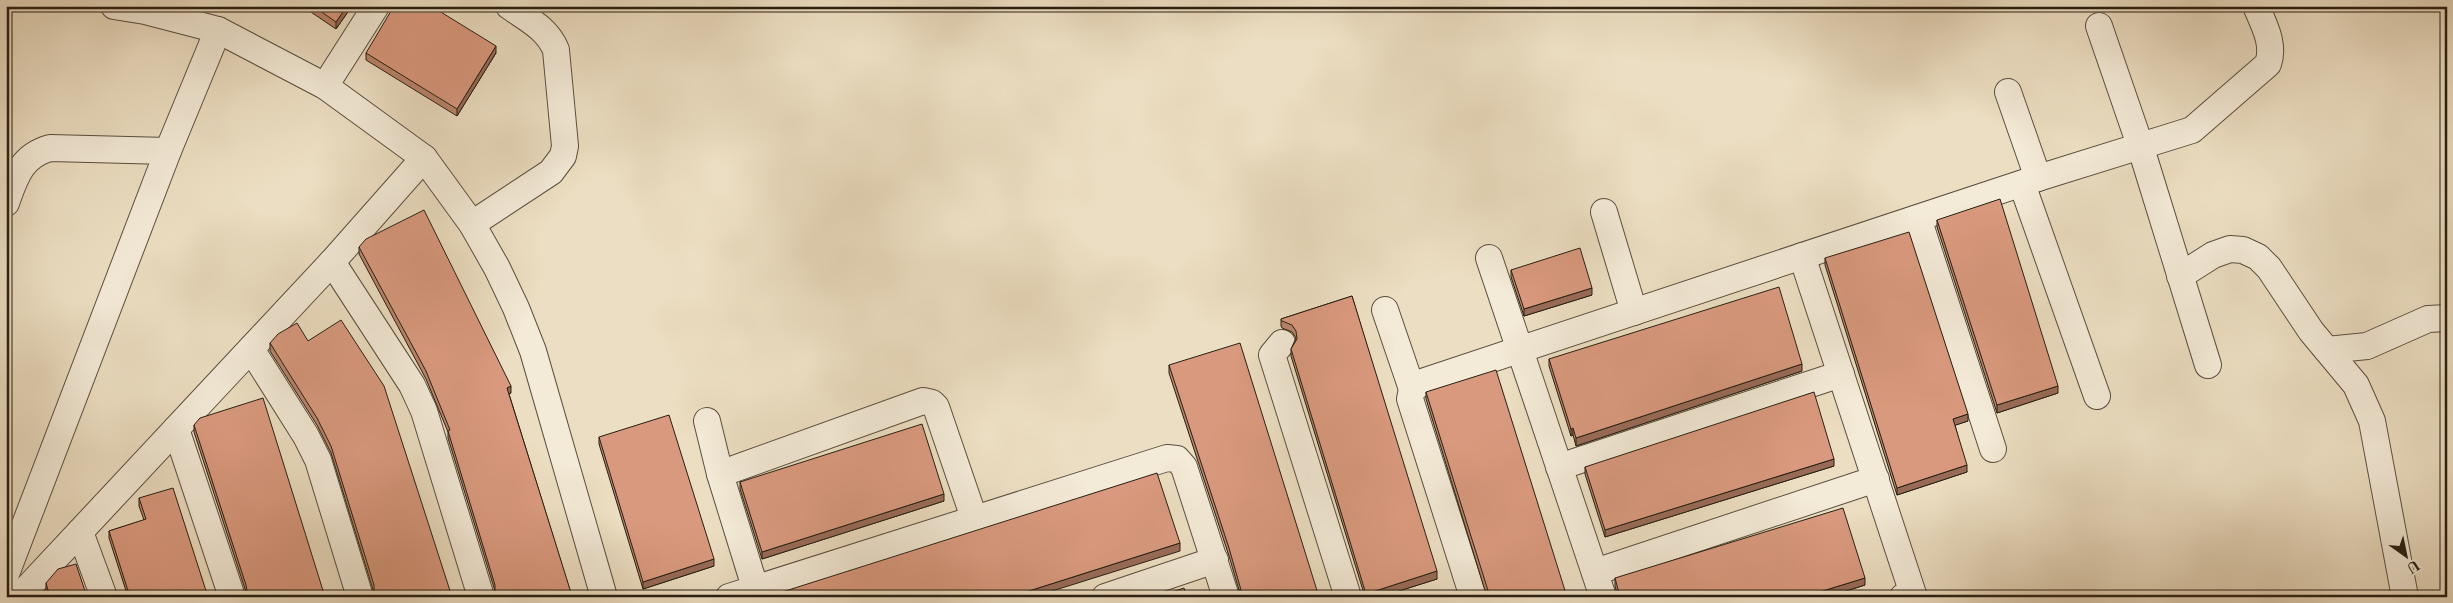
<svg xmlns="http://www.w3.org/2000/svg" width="2453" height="603" viewBox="0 0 2453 603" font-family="'Libre Caslon Text',serif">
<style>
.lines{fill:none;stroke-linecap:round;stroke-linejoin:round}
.minor-casing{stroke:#594f3f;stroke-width:28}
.minor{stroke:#f3ead7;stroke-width:26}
.wall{fill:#bb846c;stroke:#281f13}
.shaded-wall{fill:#986b58;stroke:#281f13}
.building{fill:#d9997e;stroke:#281f13}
</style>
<rect width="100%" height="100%" fill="#ecdec2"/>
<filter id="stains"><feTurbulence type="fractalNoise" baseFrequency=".004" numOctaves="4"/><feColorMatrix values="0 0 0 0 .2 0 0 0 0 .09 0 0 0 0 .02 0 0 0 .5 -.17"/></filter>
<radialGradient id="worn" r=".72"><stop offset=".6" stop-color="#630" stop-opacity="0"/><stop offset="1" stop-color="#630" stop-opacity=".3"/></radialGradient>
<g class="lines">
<defs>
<g id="minor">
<polyline points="114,6 145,11 218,30 325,86 424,158 472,224 497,268 516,308 533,351 604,597"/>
<polyline points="2099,26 2140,145 2208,365"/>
<polyline points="325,86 376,6"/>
<polyline points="2008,92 2038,178"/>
<polyline points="2022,184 2097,396"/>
<path d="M6 203C15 178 21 156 50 148L168 151"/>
<polyline points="1604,212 1634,312"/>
<polyline points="1918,218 1993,449"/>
<path d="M472 224 551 172 563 156 565 146 556 50C547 28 527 19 509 6"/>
<polyline points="1802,256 1913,594 1903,597"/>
<polyline points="1489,258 1603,597"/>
<polyline points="332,262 412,385 424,411 481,597"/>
<polyline points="2180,276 2213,255 2230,249 2243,250 2258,257 2269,268 2311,331 2356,385 2372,421 2405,597"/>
<polyline points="1385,310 1412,389"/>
<polyline points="1282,343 1272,355 1348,597"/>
<polyline points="251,349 306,436 318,460 360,597"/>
<polyline points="2327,350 2367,346 2428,319 2447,318"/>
<polyline points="707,421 720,474"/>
<polyline points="176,429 232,597"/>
<polyline points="1559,467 1841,374"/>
<polyline points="80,532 104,597"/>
<polyline points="1595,572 1876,479"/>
<polyline points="6,574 168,151 218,30"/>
<polyline points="19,597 332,262 424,158"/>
<polyline points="729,597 1167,458 1177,459 1184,467 1226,597"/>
<polyline points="758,597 720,474 923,401 932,403 936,407 974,518"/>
<polyline points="1105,597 1215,560"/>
<path d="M1473 597 1410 399 1412 389 1425 381 2038 178 2192 130 2268 64C2275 44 2264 25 2256 6"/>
</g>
</defs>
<use href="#minor" class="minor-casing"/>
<use href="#minor" class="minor"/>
</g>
<g class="wall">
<polygon points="302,6 352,6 336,29"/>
<polygon points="366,53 496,53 457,116 366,60"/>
<polygon points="1937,220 2058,393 1997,413 1937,227"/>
<polygon points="359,247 511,393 509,394 572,597 495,597 495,591 448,438 448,432 426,379 359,254"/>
<polygon points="1825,258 1968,421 1955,425 1967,472 1897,495 1825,265"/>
<polygon points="1511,270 1592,295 1524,316 1511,277"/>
<polygon points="1352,296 1437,579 1380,597 1365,597 1291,356 1291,349 1296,338 1292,332 1282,328 1281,326 1281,319"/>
<polygon points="270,343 452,597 374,597 374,593 331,453 317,425 270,351"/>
<polygon points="1549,359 1802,371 1576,446 1573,435 1571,436 1549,366"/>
<polygon points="1169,365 1319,597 1241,597 1229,556 1169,373"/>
<polygon points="1426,392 1567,597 1487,597 1426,399"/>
<polygon points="194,425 325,597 247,597 246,592 194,432"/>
<polygon points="599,437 714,566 643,589 599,444"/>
<polygon points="1834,466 1605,537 1585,474 1585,467"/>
<polygon points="740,482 944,501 762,559 740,489"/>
<polygon points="139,498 208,597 128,597 109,538 109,531 144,520 139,506"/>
<polygon points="1615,578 1865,585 1827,597 1618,597 1615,586"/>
<polygon points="46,583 87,597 48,597 46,590"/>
</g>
<g class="shaded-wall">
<polygon points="347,6 352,6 336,29 336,22"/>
<polygon points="496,46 496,53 457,116 457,109"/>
<polygon points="1592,288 1592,295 1524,316 1524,309"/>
<polygon points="1802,364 1802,371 1576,446 1576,438"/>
<polygon points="511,386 511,393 507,395 507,388"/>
<polygon points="2058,386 2058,393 1997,413 1997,405"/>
<polygon points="1968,414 1968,421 1953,426 1953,419"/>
<polygon points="1573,428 1573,435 1571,436 1571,429"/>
<polygon points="1834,459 1834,466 1605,537 1605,530"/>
<polygon points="1967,465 1967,472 1897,495 1897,488"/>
<polygon points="944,494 944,501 762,559 762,552"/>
<polygon points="1180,543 1180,551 1033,597 1010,597"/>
<polygon points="714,559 714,566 643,589 643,582"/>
<polygon points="1437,571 1437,579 1380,597 1366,597 1366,594"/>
<polygon points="1865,578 1865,585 1827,597 1803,597"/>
</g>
<g class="building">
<polygon points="313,6 347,6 336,22"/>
<polygon points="394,6 431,6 496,46 457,109 366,53"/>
<polygon points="2000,199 2058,386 1997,405 1937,220"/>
<polygon points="424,210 511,386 507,388 572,596 495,597 495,585 448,431 450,430 426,371 359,247 366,239"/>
<polygon points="1909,232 1968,414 1953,419 1967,465 1897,488 1825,258"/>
<polygon points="1580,248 1592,288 1524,309 1511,270"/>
<polygon points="1779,287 1802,364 1576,438 1573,428 1571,429 1549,359"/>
<polygon points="1352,296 1437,571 1366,594 1291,349 1297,339 1296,331 1292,325 1282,321 1281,319"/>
<polygon points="341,320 384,386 452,597 375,597 374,594 374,585 331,446 317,418 270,343 278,334 297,323 308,341"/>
<polygon points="1240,343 1319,597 1243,597 1229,548 1169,365"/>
<polygon points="1496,370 1567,597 1490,597 1426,392"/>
<polygon points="1814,392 1834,459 1605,530 1585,467"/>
<polygon points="263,398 325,597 248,597 246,585 194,425 200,418"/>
<polygon points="669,415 714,559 643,582 599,437"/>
<polygon points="922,424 944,494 762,552 740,482"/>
<polygon points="1157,473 1180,543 1010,597 780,597 779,593"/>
<polygon points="173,488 208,597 130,597 109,531 146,519 139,498"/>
<polygon points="1843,508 1865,578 1803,597 1620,597 1615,578"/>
<polygon points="76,564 87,597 50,597 46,583 58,569"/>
<polygon points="1184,588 1187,597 1156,597"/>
</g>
<rect width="2453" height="603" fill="none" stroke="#ecdec2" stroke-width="25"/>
<rect x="8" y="8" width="2438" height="588" fill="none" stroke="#281f13" stroke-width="2.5"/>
<rect x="12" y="12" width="2428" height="578" fill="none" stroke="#281f13"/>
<g transform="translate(2406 556) rotate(147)" stroke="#f3ead7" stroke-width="4" paint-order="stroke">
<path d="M0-4L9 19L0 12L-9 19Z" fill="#281f13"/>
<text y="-8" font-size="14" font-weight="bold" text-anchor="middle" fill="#281f13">U</text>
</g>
<rect width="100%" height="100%" filter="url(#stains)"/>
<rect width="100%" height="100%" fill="url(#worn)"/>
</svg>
